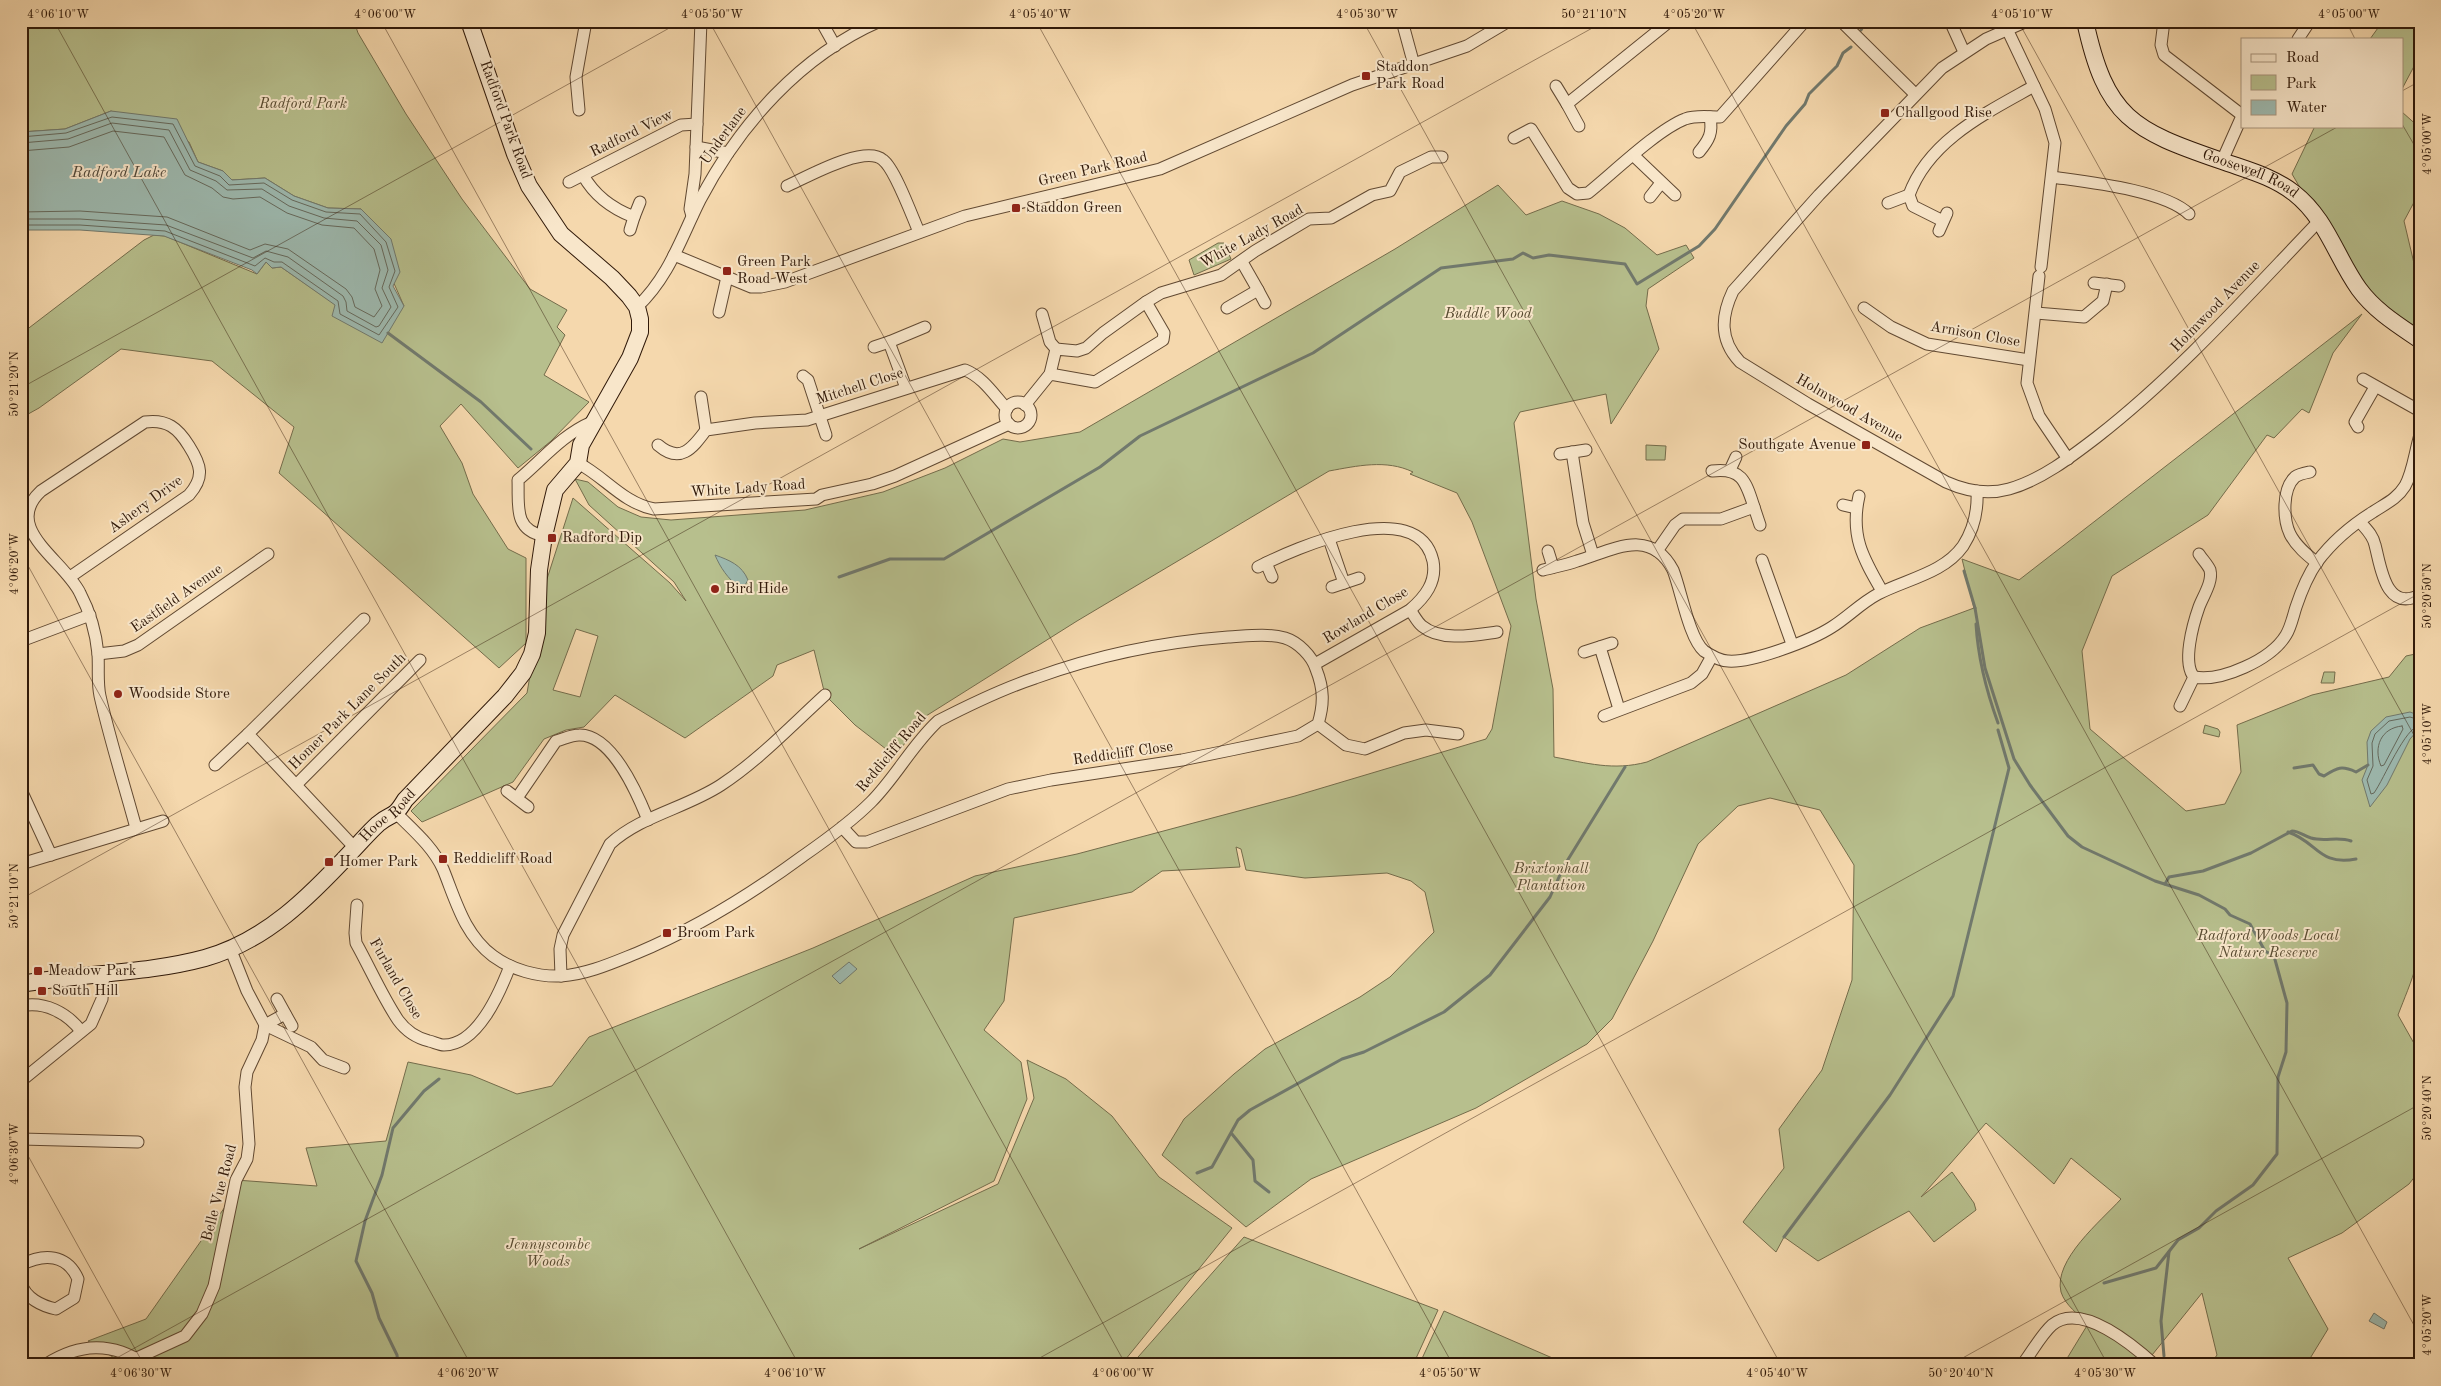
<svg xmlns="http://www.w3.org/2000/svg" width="2441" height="1386" viewBox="0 0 2441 1386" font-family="'Old Standard TT',serif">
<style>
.green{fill:#b7bf8d;stroke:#746c4b;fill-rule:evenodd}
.water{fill:#9db9af;stroke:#71796d}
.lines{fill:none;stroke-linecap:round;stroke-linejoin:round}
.shore{stroke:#66695c;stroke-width:1}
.stream{stroke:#71796d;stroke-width:3}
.street-casing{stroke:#614932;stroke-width:13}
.secondary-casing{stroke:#301909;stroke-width:18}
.street{stroke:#f8e6ca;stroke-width:11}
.secondary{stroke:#f8e6ca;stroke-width:16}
.ticks{fill:none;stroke:#301909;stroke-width:1;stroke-opacity:0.45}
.poi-dot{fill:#8f2418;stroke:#f8e6ca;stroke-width:2}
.labels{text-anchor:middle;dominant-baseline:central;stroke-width:4;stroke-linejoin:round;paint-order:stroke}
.poi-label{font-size:15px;fill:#301909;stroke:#f8e6ca;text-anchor:start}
.park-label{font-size:15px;font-style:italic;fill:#584b31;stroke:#f8e6ca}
.street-label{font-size:15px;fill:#301909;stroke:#f8e6ca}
.water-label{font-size:16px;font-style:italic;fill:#51493b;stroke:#f8e6ca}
.neatline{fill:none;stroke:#301909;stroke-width:2}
.ticks-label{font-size:12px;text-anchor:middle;fill:#301909}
</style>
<rect width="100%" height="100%" fill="#f5d8ad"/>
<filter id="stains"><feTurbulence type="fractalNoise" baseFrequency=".004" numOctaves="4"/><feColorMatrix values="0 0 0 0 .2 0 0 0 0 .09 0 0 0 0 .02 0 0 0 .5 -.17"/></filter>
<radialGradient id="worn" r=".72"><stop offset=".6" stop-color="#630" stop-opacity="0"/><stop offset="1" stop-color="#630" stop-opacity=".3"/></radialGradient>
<g class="green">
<polygon points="21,21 354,21 358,33 406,114 462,199 530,289 567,310 557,327 565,335 544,375 589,402 551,441 518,468 461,404 440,426 462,463 473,494 508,549 526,558 526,643 499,668 279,473 294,427 212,361 121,349 39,408 21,418 21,334 144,240 154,235 165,236 257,274 266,262 272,268 281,267 336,305 404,306 361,209 328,208 294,196 265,178 232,180 223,171 198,162 189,142 111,111 65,129 21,132"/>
<polygon points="2383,21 2420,21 2420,55 2402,89 2402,39 2370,39"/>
<polygon points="2402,112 2420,128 2420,191 2404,221 2417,276 2420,278 2420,339 2360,290 2292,174 2315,126 2402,126"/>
<path d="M1498 185 1526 215 1562 201 1599 214 1625 228 1657 255 1686 245 1694 258 1648 289 1646 306 1659 349 1611 424 1606 394 1520 412 1514 423 1536 599 1553 689 1554 757C1587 763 1613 771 1647 762L1846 675 1920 628 1974 608 1962 559 2019 580 2362 314 2333 353 2309 413 2302 409 2274 438 2267 435 2208 515 2112 576 2082 651 2090 729 2186 811 2225 804 2241 772 2237 725 2312 695 2389 677 2406 656 2420 653V902L2416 912C2429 946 2410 983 2398 1015L2420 1054V1170L2409 1184 2342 1233 2288 1258 2328 1329 2306 1365H2272L2256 1360 2253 1365H2210L2217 1355 2202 1293 2144 1365H2063L2088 1324C2079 1315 2065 1305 2061 1292 2053 1260 2101 1221 2121 1199L2071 1158 2054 1184 1986 1123 1921 1197 1952 1172 1974 1203 1976 1210 1934 1242 1909 1211 1818 1261 1784 1237 1776 1252 1743 1222 1784 1168 1779 1129 1822 1070 1852 980 1854 865 1820 810 1770 798 1738 806 1698 844 1653 941 1612 1019 1587 1044 1476 1108 1311 1179 1246 1227 1162 1155 1184 1119 1234 1074 1265 1049 1360 997 1390 977 1434 932 1425 892 1411 881 1387 873 1305 878 1246 870 1241 849 1236 847 1240 867 1162 871 1132 892 1014 918 1004 1001 984 1030 1021 1062 1027 1099 994 1181 859 1249 998 1184 1034 1098 1027 1060 1066 1079 1112 1116 1159 1177 1232 1228 1121 1365H125L88 1341 146 1319 232 1197 236 1180 317 1186 306 1148 386 1141 408 1062 471 1075 517 1094 552 1086 589 1037 813 948 975 876 1077 854 1295 796 1486 739 1492 729 1511 626 1472 522 1457 493 1410 474 1413 472C1386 459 1357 466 1329 471L1077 621 926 716 895 756 855 725 825 695 814 650 777 665 773 676 685 738 615 695 584 727 566 730 544 739 513 782 422 822 411 811 527 693 546 582 573 498 670 583 686 601 674 582 589 505 575 479 588 482 618 507 641 517 671 520 805 510 883 492 945 468 1003 439 1020 442 1080 432 1395 249ZM576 629 598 636 580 697 553 690Z"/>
<polygon points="1218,243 1224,243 1231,259 1194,275 1189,260"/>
<polygon points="1646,445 1666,446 1665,460 1646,460"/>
<polygon points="2324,672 2335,672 2334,683 2321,683"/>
<polygon points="2205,725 2218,729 2220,732 2219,737 2203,733"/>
<polygon points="1244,1237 1438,1310 1413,1365 1131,1365"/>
<polygon points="1444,1311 1557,1360 1565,1365 1419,1365"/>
</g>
<g class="water">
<polygon points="111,111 177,119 198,162 223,171 232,180 265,178 294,196 328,208 361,209 391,239 400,272 393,286 404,306 382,343 332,316 335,305 281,267 272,268 266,262 257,274 252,270 164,236 80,230 21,230 21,132 65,129"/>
<path d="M715 555C729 560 742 565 748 580L745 585 739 587C728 579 720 567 715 555Z"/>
<polygon points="2410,712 2418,715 2418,730 2410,739 2387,785 2370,807 2362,780 2368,765 2367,742 2371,731 2386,717"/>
<polygon points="849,962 857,969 840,984 832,976"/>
<polygon points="2374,1313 2387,1322 2384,1329 2369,1321"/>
</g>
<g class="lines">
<g class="shore">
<polyline points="21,137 66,133 112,117 173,124 195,166 220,176 229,185 264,183 292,200 326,212 360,214 386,242 395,271 389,287 398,307 379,335 340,314 338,301 282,262 274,262 265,258 255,266 165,231 80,225 21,225"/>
<polyline points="21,143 68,139 112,123 169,130 190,170 216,181 227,190 262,189 289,206 324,218 357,221 381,245 388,270 382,288 391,307 379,326 376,327 347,311 346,302 343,296 288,257 266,251 253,258 166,225 80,219 21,219"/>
<polyline points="21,151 69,147 113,131 164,137 185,175 212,188 223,197 233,199 260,197 287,213 322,225 354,228 374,249 380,270 375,289 382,306 374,317 355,307 352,297 346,289 288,249 265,244 250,250 167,217 80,211 21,212"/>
<path d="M2420 720 2410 717 2389 721 2375 734 2372 743 2373 766 2367 780 2371 794 2374 793C2384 779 2405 727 2420 725"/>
<path d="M2402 726 2403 729 2384 765 2381 766C2373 747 2381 728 2402 726Z"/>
</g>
<g class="stream">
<polyline points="1861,30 1866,21"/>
<polyline points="388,333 481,402 531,449"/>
<polyline points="1964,571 1975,608"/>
<polyline points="839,577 890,559 944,559 1100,467 1140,436 1313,353 1441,268 1513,259 1523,253 1533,258 1549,255 1625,264 1637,284 1699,246 1715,229 1786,126 1805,104 1809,94 1837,66 1843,53 1851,47"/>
<polyline points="1975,608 1985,668 2014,759 2030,785 2068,836 2082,847 2155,881 2199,895 2225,909 2230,915 2250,924 2265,951 2274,956 2287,1003 2286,1052 2278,1077 2277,1154 2253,1185 2216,1211 2199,1228 2178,1240 2156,1268 2104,1283"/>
<path d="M1976 624C1978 659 1986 690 1998 723"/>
<path d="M2294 768 2313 765 2319 774 2324 776C2337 768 2341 765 2356 772L2368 765"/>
<path d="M2288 832C2318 842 2318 866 2356 859"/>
<path d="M2165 884 2169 877 2203 871 2251 853 2292 831C2299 831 2304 836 2311 838 2325 842 2338 836 2351 841"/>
<polyline points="1232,1134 1253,1160 1255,1181 1269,1192"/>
<polyline points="1197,1173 1212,1167 1238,1120 1250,1110 1342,1059 1364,1052 1444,1012 1490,975 1550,897 1564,866 1625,767"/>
<polyline points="1784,1237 1890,1095 1953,996 2009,768 1998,730"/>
<polyline points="2164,1356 2161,1321 2169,1252"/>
<polyline points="398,1365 397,1355 379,1318 372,1293 356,1261 365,1221 382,1175 393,1128 424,1091 439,1079"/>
</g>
<defs>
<g id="street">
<polyline points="821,21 835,46"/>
<polyline points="1402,21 1414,65"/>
<polyline points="1841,21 1915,94"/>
<polyline points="1950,21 1964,52"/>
<path d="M2027 21 1986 39 1942 68 1819 195 1733 291C1721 316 1719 340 1740 362L1808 404 1946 482C1966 491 1987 495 2009 489 2041 480 2071 457 2097 437 2179 373 2248 295 2320 220"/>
<polyline points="2164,21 2161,45 2164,55 2242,115"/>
<polyline points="2007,29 2045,109 2055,143 2041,267"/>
<polyline points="2298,39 2310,21"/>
<polyline points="1556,86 1567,104"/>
<polyline points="579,110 576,77 586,21"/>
<polyline points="1579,126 1567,104 1670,21"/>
<path d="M1514 138 1531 129 1568 188 1577 194 1588 193C1613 173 1657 130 1685 119 1696 115 1708 117 1720 117L1805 21"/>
<polyline points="696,147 728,153"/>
<path d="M1699 152C1709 140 1713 133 1710 117"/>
<polyline points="1633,155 1675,195"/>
<polyline points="2222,161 2242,116"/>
<path d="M583 175C594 195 613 209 634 217L630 230"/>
<path d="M2052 177C2087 182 2164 190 2189 214"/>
<polyline points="569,182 681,125 697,124"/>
<path d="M787 186C807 177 865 144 883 160 895 169 912 216 919 232"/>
<polyline points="1650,197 1661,183"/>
<polyline points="1888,203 1909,195"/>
<polyline points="692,216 690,209 695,174 701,21"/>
<polyline points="634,217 640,202"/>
<path d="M1943 221 1913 206 1909 195C1929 140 1986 113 2034 86"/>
<polyline points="1939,231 1947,213"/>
<polyline points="674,255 751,287 761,287 785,282 965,216 1160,169 1352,85 1467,46 1509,21"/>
<polyline points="2039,276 2027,383 2039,416 2068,459"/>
<polyline points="2094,283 2119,286"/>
<polyline points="1258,290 1265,303"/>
<path d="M637 307C669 277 681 238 700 200 740 124 800 56 880 21"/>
<polyline points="1227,308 1258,290 1242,262"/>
<polyline points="1864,308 1891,327 1927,344 2029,360"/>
<polyline points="719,312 727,277"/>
<polyline points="2036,313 2084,317 2103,301 2107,284"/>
<polyline points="1042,314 1050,342 1056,349"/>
<polyline points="874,347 889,342"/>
<polyline points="1050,374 1056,349 1077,351 1086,348 1103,333 1146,302"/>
<polyline points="803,376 808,380 826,435"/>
<polyline points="2363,379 2420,411"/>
<polyline points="906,388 889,342 925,327"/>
<polyline points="701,397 706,430"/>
<circle cx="1018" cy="415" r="13"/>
<polyline points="1025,405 1050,374 1095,382 1163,340 1164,333 1146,302 1161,293 1221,275 1255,251 1309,219 1331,218 1372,195 1390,191 1400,172 1431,157 1442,157"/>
<polyline points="2358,427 2355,422 2375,387"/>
<path d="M658 445C680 464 692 449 706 430L755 423 807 420 965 370C983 377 994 395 1007 409"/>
<polyline points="1572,452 1583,523 1593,555"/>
<polyline points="1560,454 1586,450"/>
<path d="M578 463C605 477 623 503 654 509L816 499 822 495 872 484 895 476 1009 424"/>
<polyline points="1730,470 1736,457"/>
<path d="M2310 472C2305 473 2299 474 2295 477 2282 489 2283 519 2290 534 2296 546 2307 555 2317 563"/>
<path d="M1859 496C1850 536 1863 558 1882 591"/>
<polyline points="1843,505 1856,508"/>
<polyline points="1754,507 1760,525"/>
<path d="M2360 522C2366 529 2373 535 2375 545 2381 567 2385 612 2420 595"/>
<path d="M544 536C513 530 519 505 518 480 543 459 562 435 592 422"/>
<polyline points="1329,539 1344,583"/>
<polyline points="1548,551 1553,567"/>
<path d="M1657 551 1675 525 1683 519H1721L1754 507C1746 482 1742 467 1712 471"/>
<polyline points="1762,560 1792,644"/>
<polyline points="1266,563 1272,577"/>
<path d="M1258 567C1295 548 1418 494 1433 561 1437 582 1425 597 1410 610L1315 664"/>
<path d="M1543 570C1554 567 1566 565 1577 561 1611 551 1650 526 1673 570 1681 590 1689 638 1704 651 1710 655 1721 661 1728 661 1752 663 1812 640 1832 627 1848 617 1861 603 1878 594 1907 579 1944 573 1963 546 1974 529 1978 511 1977 491"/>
<path d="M70 577 189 495C205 477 201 465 189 446 178 428 167 419 145 422L41 491C1 528 64 560 80 593 90 612 96 633 98 654 99 668 97 682 100 696 110 740 124 784 136 828"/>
<polyline points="1332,587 1359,578"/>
<path d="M1410 610C1414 615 1417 622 1422 626 1441 642 1475 635 1497 632"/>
<polyline points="21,641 90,615"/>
<polyline points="1600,647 1619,709"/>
<polyline points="1584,652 1612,643"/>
<polyline points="98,654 124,651 138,645 268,554"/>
<path d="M2194 677C2221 682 2271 660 2286 635 2291 627 2293 616 2296 607 2301 592 2308 575 2317 562 2332 542 2352 525 2373 512 2385 504 2397 499 2405 486 2413 472 2415 451 2420 435"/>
<path d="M2180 706 2194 677C2182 663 2193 624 2199 607 2203 596 2213 582 2210 570 2208 565 2202 559 2199 554"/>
<polyline points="1604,716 1691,683 1702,674 1712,656"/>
<polyline points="1318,724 1346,745 1365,749 1404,733 1426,730 1458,734"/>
<polyline points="215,765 248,734"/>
<polyline points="296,785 420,660"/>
<polyline points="21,790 51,855"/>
<polyline points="507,791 528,807"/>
<path d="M517 798 556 741C564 739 571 735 579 735 612 734 638 795 648 820"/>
<path d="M397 814C414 831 433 847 443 869 456 901 464 934 493 956 512 970 538 977 561 976 588 974 612 963 637 953 697 928 750 895 803 856 826 840 850 823 871 802 896 777 912 745 938 721 969 705 1002 689 1035 678 1098 655 1162 642 1228 637 1247 636 1267 633 1285 638 1298 642 1312 656 1316 669 1324 689 1324 704 1318 724L1298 736 1231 750 1182 760 1051 780 1008 789 867 842H856L842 827"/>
<polyline points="355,848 248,734 364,619"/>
<polyline points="21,864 163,821"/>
<path d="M357 905 355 933 356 943C370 968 382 996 398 1020 406 1031 417 1038 429 1041 434 1042 439 1045 444 1045 478 1045 500 992 510 966"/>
<path d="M561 976 560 949 563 935 610 844C640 816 686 808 721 785 759 760 791 726 825 695"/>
<polyline points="277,999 292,1026"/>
<path d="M21 1006C45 1001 67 1013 81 1031"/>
<polyline points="265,1025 311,1047 323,1060 344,1068"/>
<polyline points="265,1025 285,1014"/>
<polyline points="21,1081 91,1024 102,999 104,972"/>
<polyline points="21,1139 138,1142"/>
<path d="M21 1265C44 1253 67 1254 78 1279L74 1298 56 1309C42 1306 25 1298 21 1283"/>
<polyline points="137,1358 185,1336 202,1314 214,1286 236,1180 247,1159 249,1144 245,1087 247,1072 262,1040 265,1025 247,991 230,948"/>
<path d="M45 1365C79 1343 112 1341 146 1365"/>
<path d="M2022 1365C2032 1352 2041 1335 2052 1325 2081 1301 2134 1346 2155 1365"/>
</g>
<g id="secondary">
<path id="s1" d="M2085 21C2106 118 2132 130 2222 161 2247 170 2272 176 2294 193 2327 219 2336 257 2359 289 2375 311 2398 325 2420 340"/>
<path id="s2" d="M21 984C82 973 146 974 205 958 266 941 310 896 351 852 360 843 368 833 378 824 392 812 393 820 405 800L505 696 523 673 532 654 537 633 539 570 544 536 555 490 578 463 581 445 630 358 640 332V319L637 307 629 296 612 278 561 234 529 186 515 154 469 21"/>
</g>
</defs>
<use href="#street" class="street-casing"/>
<use href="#secondary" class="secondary-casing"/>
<use href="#street" class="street"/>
<use href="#secondary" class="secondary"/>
</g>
<path class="ticks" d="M54 21 799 1365M381 21 1126 1365M709 21 1453 1365M1036 21 1781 1365M1363 21 2108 1365M1691 21 2420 1336M2018 21 2420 746M2346 21 2355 39M2402 91 2420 81M2402 124 2420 155M21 388 682 21M21 553 471 1365M21 899 1605 21M21 1143 144 1365M104 1365 2339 126M1027 1365 2420 593M1950 1365 2420 1104"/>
<g class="poi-dot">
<rect x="1361" y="71" width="10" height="10" rx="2.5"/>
<rect x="1880" y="108" width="10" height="10" rx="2.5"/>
<rect x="1011" y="203" width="10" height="10" rx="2.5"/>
<rect x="722" y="266" width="10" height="10" rx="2.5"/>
<rect x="1861" y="440" width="10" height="10" rx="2.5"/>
<rect x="547" y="533" width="10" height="10" rx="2.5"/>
<circle cx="715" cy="589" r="5"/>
<circle cx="118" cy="694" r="5"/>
<rect x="438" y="854" width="10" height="10" rx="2.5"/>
<rect x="324" y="857" width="10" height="10" rx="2.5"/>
<rect x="662" y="928" width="10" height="10" rx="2.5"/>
<rect x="33" y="966" width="10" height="10" rx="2.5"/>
<rect x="37" y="986" width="10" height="10" rx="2.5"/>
</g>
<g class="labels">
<g class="poi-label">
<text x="1376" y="67">Staddon<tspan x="1376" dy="17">Park Road</tspan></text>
<text x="1895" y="113">Challgood Rise</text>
<text x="1026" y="208">Staddon Green</text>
<text x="737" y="262">Green Park<tspan x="737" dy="17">Road West</tspan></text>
<text x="1856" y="445" text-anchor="end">Southgate Avenue</text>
<text x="562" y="538">Radford Dip</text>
<text x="725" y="589">Bird Hide</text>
<text x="128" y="694">Woodside Store</text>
<text x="453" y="859">Reddicliff Road</text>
<text x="339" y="862">Homer Park</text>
<text x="677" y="933">Broom Park</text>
<text x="48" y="971">Meadow Park</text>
<text x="52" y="991">South Hill</text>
</g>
<g class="park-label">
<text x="303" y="104">Radford Park</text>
<text x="1488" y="314">Buddle Wood</text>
<text x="1551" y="869">Brixtonhall<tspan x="1551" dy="17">Plantation</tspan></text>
<text x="2268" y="936">Radford Woods Local<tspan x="2268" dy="17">Nature Reserve</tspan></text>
<text x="548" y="1245">Jennyscombe<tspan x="548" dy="17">Woods</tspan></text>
</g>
<g class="street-label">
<text transform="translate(505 120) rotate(70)">Radford Park Road</text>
<text transform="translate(632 134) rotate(-26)">Radford View</text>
<text transform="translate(724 136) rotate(-54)">Underlane</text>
<text transform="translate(1093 170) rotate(-13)">Green Park Road</text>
<text stroke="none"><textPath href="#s1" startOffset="242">Goosewell Road</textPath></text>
<text transform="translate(1252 237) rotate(-29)">White Lady Road</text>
<text transform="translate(2216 307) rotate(-46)">Holmwood Avenue</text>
<text transform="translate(1975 335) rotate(10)">Arnison Close</text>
<text transform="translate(860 387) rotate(-18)">Mitchell Close</text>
<text transform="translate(1849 409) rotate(30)">Holmwood Avenue</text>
<text transform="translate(748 489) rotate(-4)">White Lady Road</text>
<text transform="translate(146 505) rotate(-36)">Ashery Drive</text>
<text transform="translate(177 599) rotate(-35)">Eastfield Avenue</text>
<text transform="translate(1366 616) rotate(-31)">Rowland Close</text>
<text transform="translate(348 712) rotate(-45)">Homer Park Lane South</text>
<text transform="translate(892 753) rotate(-50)">Reddicliff Road</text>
<text transform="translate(1123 754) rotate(-8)">Reddicliff Close</text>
<text stroke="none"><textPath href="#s2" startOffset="421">Hooe Road</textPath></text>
<text transform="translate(395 979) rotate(60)">Furland Close</text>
<text transform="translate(220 1193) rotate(-75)">Belle Vue Road</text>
</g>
<g class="water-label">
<text x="119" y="173">Radford Lake</text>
</g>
</g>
<rect width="2441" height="1386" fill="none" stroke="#f5d8ad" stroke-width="55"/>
<rect x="2241" y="38" width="162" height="90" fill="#f8e6ca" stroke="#a8947d"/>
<rect x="2251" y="54" width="25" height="8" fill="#f8e6ca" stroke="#a8947d"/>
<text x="2286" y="62" font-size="15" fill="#301909">Road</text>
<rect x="2251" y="75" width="25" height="15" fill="#b7bf8d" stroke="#a8947d"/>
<text x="2286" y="88" font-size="15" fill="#301909">Park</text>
<rect x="2251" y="100" width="25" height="15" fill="#9db9af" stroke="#a8947d"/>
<text x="2286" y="112" font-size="15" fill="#301909">Water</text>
<rect x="28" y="28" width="2386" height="1330" class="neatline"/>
<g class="ticks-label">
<text x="58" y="18">4°06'10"W</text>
<text x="385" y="18">4°06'00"W</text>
<text x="712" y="18">4°05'50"W</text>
<text x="1040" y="18">4°05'40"W</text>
<text x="1367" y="18">4°05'30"W</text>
<text x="1594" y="18">50°21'10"N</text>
<text x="1694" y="18">4°05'20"W</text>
<text x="2022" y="18">4°05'10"W</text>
<text x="2349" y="18">4°05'00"W</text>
<text transform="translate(2427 144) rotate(-90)" y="4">4°05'00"W</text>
<text transform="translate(14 384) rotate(-90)" y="4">50°21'20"N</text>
<text transform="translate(14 564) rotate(-90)" y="4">4°06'20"W</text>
<text transform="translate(2427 596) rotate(-90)" y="4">50°20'50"N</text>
<text transform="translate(2427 734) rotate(-90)" y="4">4°05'10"W</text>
<text transform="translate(14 896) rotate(-90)" y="4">50°21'10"N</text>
<text transform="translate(2427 1108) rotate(-90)" y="4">50°20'40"N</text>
<text transform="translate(14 1154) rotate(-90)" y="4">4°06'30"W</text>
<text transform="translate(2427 1325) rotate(-90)" y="4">4°05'20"W</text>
<text x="141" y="1377">4°06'30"W</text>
<text x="468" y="1377">4°06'20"W</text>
<text x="795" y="1377">4°06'10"W</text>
<text x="1123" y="1377">4°06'00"W</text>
<text x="1450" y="1377">4°05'50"W</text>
<text x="1777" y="1377">4°05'40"W</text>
<text x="1961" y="1377">50°20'40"N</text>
<text x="2105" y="1377">4°05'30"W</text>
</g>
<rect width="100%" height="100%" filter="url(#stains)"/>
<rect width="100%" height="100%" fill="url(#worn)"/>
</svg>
